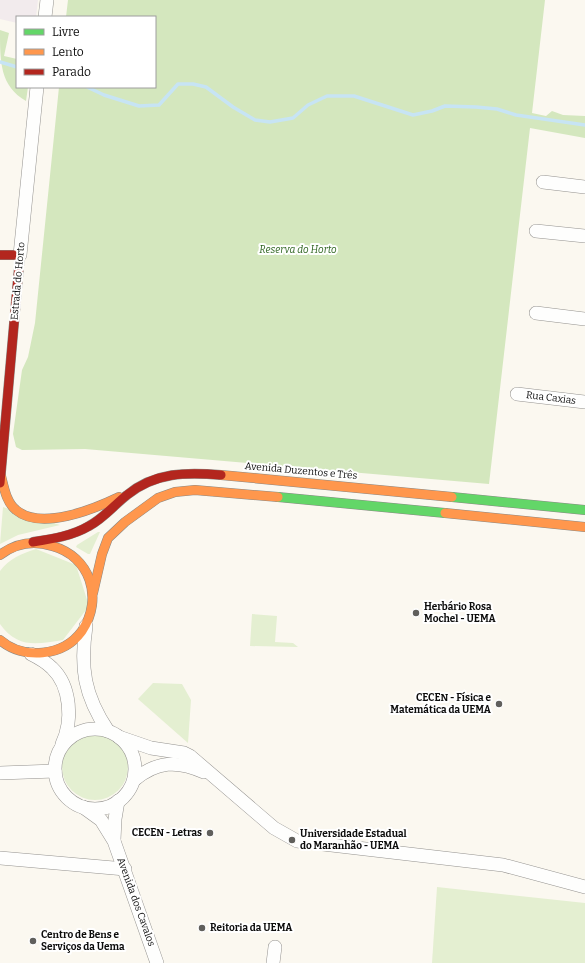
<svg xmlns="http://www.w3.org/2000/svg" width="585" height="963" viewBox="0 0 585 963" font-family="Bitter,serif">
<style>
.industrial{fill:#f2ebed}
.green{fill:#e4efd1}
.forest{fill:#d4e7be}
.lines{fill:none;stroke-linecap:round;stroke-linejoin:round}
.stream{stroke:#c7e4f4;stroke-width:3.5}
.street-casing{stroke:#94928f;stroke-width:14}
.fast-casing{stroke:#8a8985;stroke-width:10}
.slow-casing{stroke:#8a8985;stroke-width:10}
.jam-casing{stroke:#8a8985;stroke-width:10}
.street{stroke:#fefefd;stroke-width:13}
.fast{stroke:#63d668;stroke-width:9}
.slow{stroke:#ff974d;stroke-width:9}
.jam{stroke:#b3261e;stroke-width:9}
.poi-dot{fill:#605f5c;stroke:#fff;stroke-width:1.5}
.labels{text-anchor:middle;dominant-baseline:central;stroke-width:4;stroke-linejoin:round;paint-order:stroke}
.park-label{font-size:10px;font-style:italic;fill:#2c631e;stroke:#fff}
.street-label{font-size:10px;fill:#0c0c0c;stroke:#fff}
.poi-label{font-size:10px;font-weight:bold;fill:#0c0c0c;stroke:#fff;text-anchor:start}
</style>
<rect width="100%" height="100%" fill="#fbf8f0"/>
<polygon class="industrial" points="0,0 38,0 36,17 17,17 17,23 0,19"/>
<g class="green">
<polygon points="3,507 60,525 18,535 0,544"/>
<polygon points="98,532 100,532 90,554 88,554 76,547 77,545"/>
<path d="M36 549 76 565 89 606 63 640C37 644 18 649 0 624V571C10 558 21 554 36 549Z"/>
<polygon points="252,614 277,616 275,642 293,643 298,647 250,646"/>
<polygon points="153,683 182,684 191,700 188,743 138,699"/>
<circle cx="95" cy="767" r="33"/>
<polygon points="437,887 585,903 585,963 432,963"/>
</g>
<g class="forest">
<polygon points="68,0 545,0 532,113 546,116 552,111 563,115 585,116 585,138 530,128 489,484 85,449 22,450 16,447 13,434 22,370 28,357 35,323 59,87 155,87 155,17 66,17"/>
<path d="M0 30 9 33 4 56 17 59V87H28L26 101C0 86 0 62 0 30Z"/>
</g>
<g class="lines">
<g class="stream">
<polyline points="0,62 17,67"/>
<polyline points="87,87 104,95 139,106 159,105 178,84 193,84 206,87 233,107 255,120 270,122 293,118 308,105 327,96 354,96 413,115 432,111 445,106 476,107 497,109 516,115 585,125"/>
</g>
<defs>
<g id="street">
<polyline points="45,17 47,0"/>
<polyline points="543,182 585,187"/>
<polyline points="536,231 585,236"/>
<polyline points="20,255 37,87"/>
<polyline points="536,313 585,319"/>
<polyline points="517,394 585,402"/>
<path d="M86 626C80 668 84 695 108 731"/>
<path d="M31 654C39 658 46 662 52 668 71 686 73 721 62 744"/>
<circle cx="95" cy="769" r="40"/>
<polyline points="119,737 151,748 184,753 190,756 274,828 297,841 503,865 585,887"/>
<polyline points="0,773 55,771"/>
<path d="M134 780C157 761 177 760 204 772"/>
<polyline points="83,807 101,820 114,841 157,963"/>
<polyline points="114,840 115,819 118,801"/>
<polyline points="0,858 125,869"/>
<polyline points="273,963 275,947"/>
</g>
<g id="fast">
<polyline points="278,497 445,513"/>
<polyline points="452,497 585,510"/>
</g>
<g id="slow">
<polyline points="221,475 452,497"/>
<path d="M1 476C4 487 6 502 16 510 41 531 94 509 119 497"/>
<polyline points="445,513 585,527"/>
<path d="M0 555C16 543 33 540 52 546 90 556 104 598 82 631 63 657 23 660 0 640"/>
<polyline points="93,593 102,554 108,538 125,522 158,498 175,492 195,490 278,497"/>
</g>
<g id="jam">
<polyline points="0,255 20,255 0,483"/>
<path d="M33 542C52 539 72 536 89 526 104 518 114 505 127 495 155 472 187 472 221 475"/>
</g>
</defs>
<use href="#street" class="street-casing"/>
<use href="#fast" class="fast-casing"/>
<use href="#slow" class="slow-casing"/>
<use href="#jam" class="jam-casing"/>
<use href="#street" class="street"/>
<use href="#fast" class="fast"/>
<use href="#slow" class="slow"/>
<use href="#jam" class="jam"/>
</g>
<g class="poi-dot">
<circle cx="416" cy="613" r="4"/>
<circle cx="499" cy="704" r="4"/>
<circle cx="210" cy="833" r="4"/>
<circle cx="292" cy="840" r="4"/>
<circle cx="202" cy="928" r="4"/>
<circle cx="33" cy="941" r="4"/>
</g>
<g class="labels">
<g class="park-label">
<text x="298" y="250">Reserva do Horto</text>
</g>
<g class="street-label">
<text transform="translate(18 281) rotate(-85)">Estrada do Horto</text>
<text transform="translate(551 398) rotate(7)">Rua Caxias</text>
<text transform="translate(301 471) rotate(5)">Avenida Duzentos e Três</text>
<text transform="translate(136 902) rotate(70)">Avenida dos Cavalos</text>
</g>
<g class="poi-label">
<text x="424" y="607">Herbário Rosa<tspan x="424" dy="12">Mochel - UEMA</tspan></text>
<text x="491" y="698" text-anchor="end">CECEN - Física e<tspan x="491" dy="12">Matemática da UEMA</tspan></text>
<text x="202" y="833" text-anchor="end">CECEN - Letras</text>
<text x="300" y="834">Universidade Estadual<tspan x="300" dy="12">do Maranhão - UEMA</tspan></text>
<text x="210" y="928">Reitoria da UEMA</text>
<text x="41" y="935">Centro de Bens e<tspan x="41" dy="12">Serviços da Uema</tspan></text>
</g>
</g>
<rect x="16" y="16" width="140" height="72" fill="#ffffff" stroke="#9e9e9e"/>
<rect x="24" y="29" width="20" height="6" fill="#63d668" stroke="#9e9e9e"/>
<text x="52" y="36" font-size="12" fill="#0c0c0c">Livre</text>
<rect x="24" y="49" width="20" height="6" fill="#ff974d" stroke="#9e9e9e"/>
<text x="52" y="56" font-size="12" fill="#0c0c0c">Lento</text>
<rect x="24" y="69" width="20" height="6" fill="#b3261e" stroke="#9e9e9e"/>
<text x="52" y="76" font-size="12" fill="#0c0c0c">Parado</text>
</svg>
